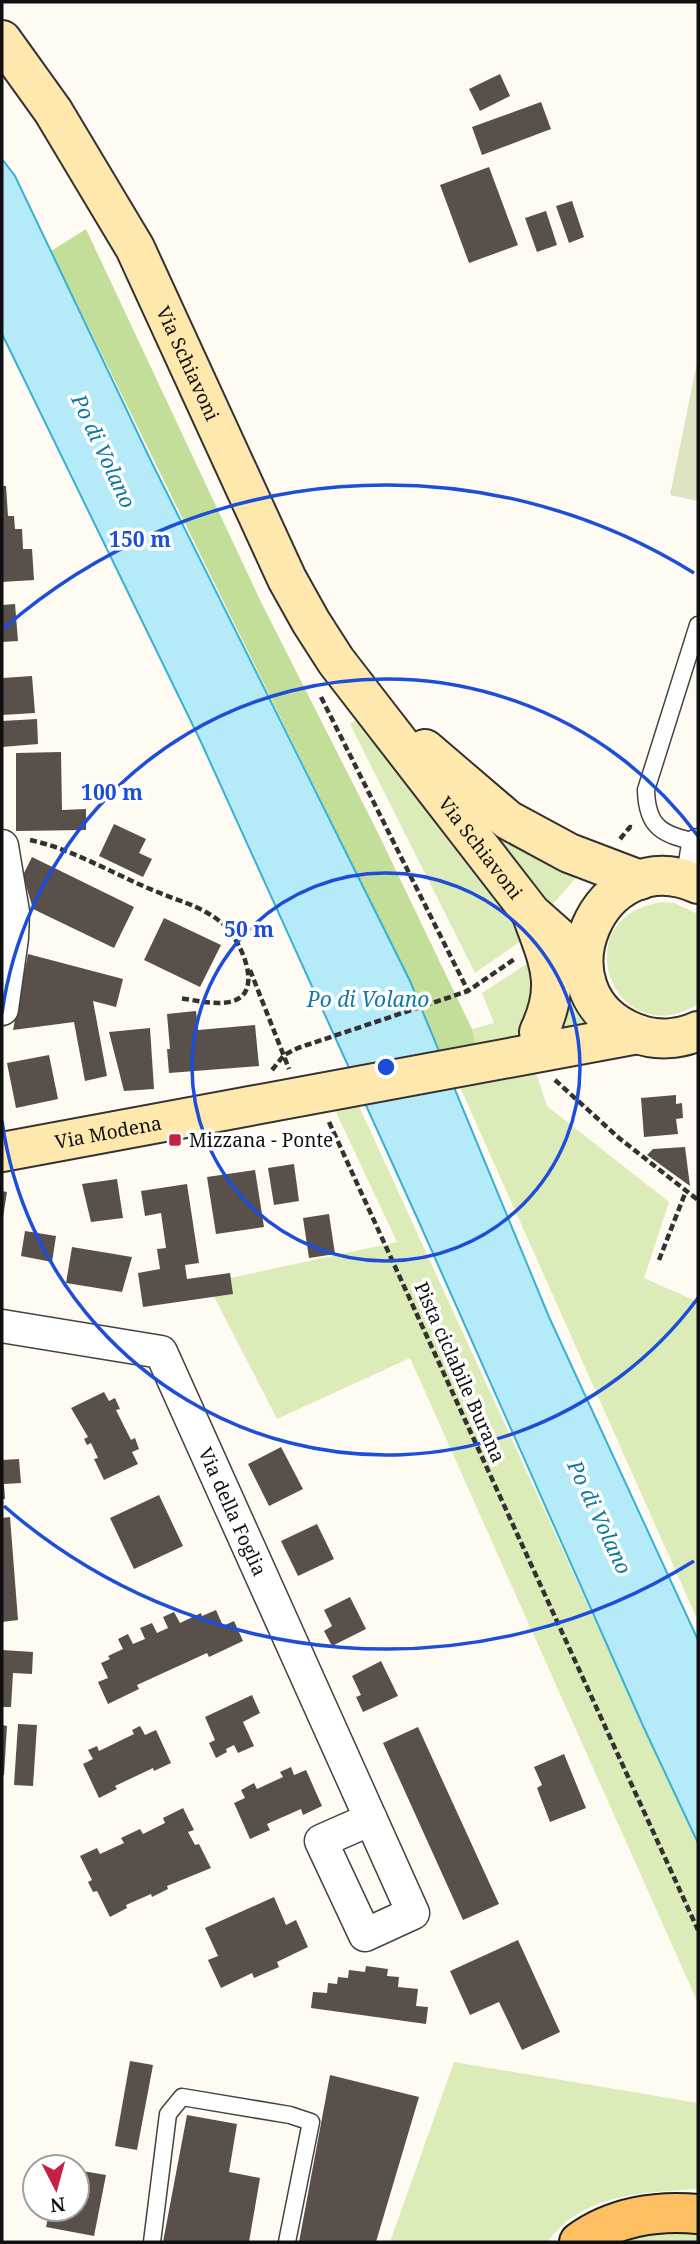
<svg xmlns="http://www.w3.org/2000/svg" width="700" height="2244" viewBox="0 0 700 2244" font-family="'Noto Serif',serif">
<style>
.green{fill:#dcecb9}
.forest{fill:#c3de98}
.cemetery{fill:#dee3c1}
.water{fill:#b5ebf9;stroke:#38b0d4;stroke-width:2}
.building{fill:#594f4b}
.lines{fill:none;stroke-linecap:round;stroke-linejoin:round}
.lane-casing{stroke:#434343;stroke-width:19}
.street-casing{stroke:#434343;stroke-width:35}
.secondary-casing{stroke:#323232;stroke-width:42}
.primary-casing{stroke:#212121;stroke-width:42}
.path{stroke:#323232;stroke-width:4.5;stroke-dasharray:7 3.5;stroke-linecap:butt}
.lane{stroke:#fff;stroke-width:16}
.street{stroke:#fff;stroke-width:32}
.secondary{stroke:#ffe8ae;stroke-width:38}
.primary{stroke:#febf63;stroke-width:38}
.ring{fill:none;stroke:#1d4ed8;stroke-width:3.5}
.poi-dot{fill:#c82044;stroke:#fff;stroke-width:2.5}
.labels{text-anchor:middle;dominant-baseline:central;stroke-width:7;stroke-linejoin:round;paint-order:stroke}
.street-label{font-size:19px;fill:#101010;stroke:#fff}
.poi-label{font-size:19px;fill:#101010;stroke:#fff;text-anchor:start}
.water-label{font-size:21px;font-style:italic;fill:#117aa1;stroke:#fff}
.centre{fill:#1d4ed8;stroke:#fff;stroke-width:3.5}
.ring-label{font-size:21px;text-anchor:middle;font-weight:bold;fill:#1d4ed8;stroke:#fff;stroke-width:7;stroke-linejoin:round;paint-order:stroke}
</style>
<rect width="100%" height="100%" fill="#fffbf3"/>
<g class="green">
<polygon points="356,720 524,939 475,973 350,724"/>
<polygon points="473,824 497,825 581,872 544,914"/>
<path d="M663 902 674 903 698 914V1004C613 1057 561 915 663 902Z"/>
<polygon points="537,957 526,1030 507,1042 476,1048 472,1029 494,1023 482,993"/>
<polygon points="579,989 611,1032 532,1049 561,1025"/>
<polygon points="536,1073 547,1106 669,1202 644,1278 698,1302 698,1621 460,1087"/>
<polygon points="358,1104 698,1845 698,2003 410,1358 277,1419 207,1283 397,1242 334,1108"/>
<path d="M454 2062 698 2103V2189C653 2192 603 2193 566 2222 559 2227 553 2236 547 2242H390Z"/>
<polygon points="659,2232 694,2233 698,2234 698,2242 619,2242"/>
</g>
<polygon class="forest" points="86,229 261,602 377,831 472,1029 476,1048 441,1056 410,981 51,251"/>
<polygon class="cemetery" points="698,358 698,501 670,495"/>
<polygon class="water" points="2,159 15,176 151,461 410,981 549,1317 698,1640 698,1843 644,1728 419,1222 201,742 2,334"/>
<g class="building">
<polygon points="500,74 510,96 480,111 469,89"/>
<polygon points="541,102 551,129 482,155 472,127"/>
<polygon points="489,167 518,245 469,263 440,185"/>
<polygon points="572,201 584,237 569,243 556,206"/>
<polygon points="546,211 557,245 537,252 525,218"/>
<polygon points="2,486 6,486 8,516 14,516 15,529 22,529 23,549 32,549 34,580 2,582"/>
<polygon points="15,604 18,641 2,642 2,605"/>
<polygon points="32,676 35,713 2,715 2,678"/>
<polygon points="37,719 38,744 2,747 2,721"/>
<polygon points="61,752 62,810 86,809 86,830 16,831 16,753"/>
<polygon points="114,824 146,839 139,853 152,859 143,877 99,856"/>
<polygon points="32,857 134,907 114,948 33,909 23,875"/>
<polygon points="164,918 221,945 200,987 144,960"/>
<polygon points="28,954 123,979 116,1007 93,1001 107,1076 85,1081 74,1022 13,1030"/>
<polygon points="196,1011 198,1030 255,1025 259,1066 169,1073 167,1049 170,1049 167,1014"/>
<polygon points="150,1028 154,1089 124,1091 109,1032"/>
<polygon points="49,1055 58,1099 16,1108 7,1063"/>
<polygon points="676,1095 676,1104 682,1103 683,1118 676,1119 678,1134 644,1137 641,1098"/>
<polygon points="685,1147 690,1186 647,1155 653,1149"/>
<polygon points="294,1164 299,1201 274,1205 268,1168"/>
<polygon points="255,1170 264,1227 216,1234 207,1177"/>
<polygon points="117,1179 123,1218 91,1222 82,1184"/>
<polygon points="187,1184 199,1263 185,1265 187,1279 230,1273 233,1294 143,1307 138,1273 160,1269 157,1249 166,1248 161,1213 145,1216 141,1191"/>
<polygon points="2,1191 7,1192 3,1217 2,1217"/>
<polygon points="329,1214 335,1254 309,1258 303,1218"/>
<polygon points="25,1231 56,1236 52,1262 21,1256"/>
<polygon points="72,1247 132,1257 122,1292 66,1283"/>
<polygon points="104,1392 109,1401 115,1398 120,1409 116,1410 131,1440 135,1438 139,1449 132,1452 138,1464 104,1480 94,1459 98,1458 91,1443 87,1445 84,1439 88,1437 71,1408"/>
<polygon points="281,1447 303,1489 269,1506 248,1464"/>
<polygon points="19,1459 21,1483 4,1484 5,1499 2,1499 2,1460"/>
<polygon points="159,1495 183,1546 134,1569 110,1518"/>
<polygon points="10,1517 18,1620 2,1622 2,1518"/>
<polygon points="317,1524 334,1559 298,1576 281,1541"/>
<polygon points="350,1597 366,1629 332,1646 324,1631 332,1626 324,1610"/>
<polygon points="216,1610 223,1626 234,1621 243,1641 209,1657 207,1653 137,1685 139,1689 108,1704 98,1682 108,1678 101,1663 110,1659 108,1656 123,1649 118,1639 128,1634 133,1644 145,1639 140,1628 152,1623 157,1633 168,1628 163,1617 174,1612 180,1623 201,1613 202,1616"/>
<polygon points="2,1650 33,1652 32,1674 13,1673 11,1707 2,1707"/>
<polygon points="381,1661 398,1696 363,1712 356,1697 361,1695 352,1676"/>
<polygon points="252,1695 260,1713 243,1722 254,1746 238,1753 234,1745 226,1749 227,1752 216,1758 209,1743 215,1740 205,1717"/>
<polygon points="18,1724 37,1725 33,1786 14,1785"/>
<polygon points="2,1725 7,1726 4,1775 2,1775"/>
<polygon points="140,1726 145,1735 156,1730 171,1763 154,1771 153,1768 115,1786 117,1789 99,1798 83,1764 93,1759 88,1750 97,1746 99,1751 134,1734 132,1730"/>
<polygon points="418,1727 499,1904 463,1920 383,1743"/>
<polygon points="564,1754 586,1808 550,1822 537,1788 542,1785 534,1767"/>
<polygon points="291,1767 294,1775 306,1770 322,1806 303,1815 301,1809 267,1824 270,1830 250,1839 234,1803 245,1798 241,1790 254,1783 257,1789 283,1777 280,1772"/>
<polygon points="183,1808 194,1830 188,1832 195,1845 199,1844 211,1868 167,1886 168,1889 152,1897 151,1894 126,1905 127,1908 110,1917 97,1891 93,1892 88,1882 92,1880 80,1856 97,1848 100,1854 124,1843 121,1838 140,1829 143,1834 165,1823 163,1818"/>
<polygon points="274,1897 286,1925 296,1920 308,1947 277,1962 279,1967 254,1978 252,1973 221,1988 208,1960 218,1956 205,1928"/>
<polygon points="518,1940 560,2032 522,2050 499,2002 470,2015 450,1971"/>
<polygon points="366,1966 388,1969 387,1976 399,1977 398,1987 418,1989 416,2006 428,2007 426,2024 311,2008 313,1992 327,1993 328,1983 337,1984 338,1977 348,1978 349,1970 365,1972"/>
<polygon points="130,2061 153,2065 137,2150 115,2146"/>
<polygon points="330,2075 419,2097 376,2242 299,2242"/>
<polygon points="187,2115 237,2124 229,2172 260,2178 249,2242 163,2242"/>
<polygon points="77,2170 106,2175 94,2236 46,2227 50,2209 77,2209"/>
</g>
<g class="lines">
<defs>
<g id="lane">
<path d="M698 625 646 790C647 830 664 834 698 843"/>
<polyline points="152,2242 168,2114 182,2097 290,2115 311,2122 287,2242"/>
</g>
<g id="street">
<polyline points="2,846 13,912 12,938 2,1009"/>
<polyline points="692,881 698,845"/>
<path id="s1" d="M2 1326 161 1352 413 1913 365 1935 321 1841 371 1819"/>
</g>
<g id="secondary">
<path id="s2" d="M2 40 53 111 135 248 287 579 311 622 336 661 531 913 583 959"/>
<polyline points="425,749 508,820 569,853 640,880"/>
<path d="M698 884C598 839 533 994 635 1033 655 1041 679 1040 698 1031"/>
<path d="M532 915C548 961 562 984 539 1032"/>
<path id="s3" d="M2 1152 638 1034"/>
</g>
<path id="primary" d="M579 2242C613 2217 657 2210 698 2214"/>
</defs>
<use href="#lane" class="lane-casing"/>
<use href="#street" class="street-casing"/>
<use href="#secondary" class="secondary-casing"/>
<use href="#primary" class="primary-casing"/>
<g class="path">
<polyline points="321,697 468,991"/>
<polyline points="620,839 630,827 634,828"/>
<path d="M30 840C76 850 116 876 160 893 182 902 209 909 226 927 241 942 264 992 233 1001 217 1006 195 1000 179 998"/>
<polyline points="250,970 289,1069"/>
<polyline points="272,1070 284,1055 298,1048 468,991 516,958"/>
<polyline points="555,1080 619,1138 698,1200"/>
<polyline points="329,1122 698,1930"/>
<polyline points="659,1260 686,1191"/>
</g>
<use href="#lane" class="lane"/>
<use href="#street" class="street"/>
<use href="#secondary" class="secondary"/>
<use href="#primary" class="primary"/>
</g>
<g class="ring">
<circle cx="386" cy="1067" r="194"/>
<path d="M698 1298A388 388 0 0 1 2 1121M2 1013A388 388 0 0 1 698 836"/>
<path d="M694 1561A582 582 0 0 1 4 1506M4 628A582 582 0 0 1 694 573"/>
</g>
<rect class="poi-dot" x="168" y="1133" width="14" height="14" rx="3.5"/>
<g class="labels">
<g class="street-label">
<text stroke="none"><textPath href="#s2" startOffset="374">Via Schiavoni</textPath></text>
<text stroke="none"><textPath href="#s2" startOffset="943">Via Schiavoni</textPath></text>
<text stroke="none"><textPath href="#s3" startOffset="108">Via Modena</textPath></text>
<text transform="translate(460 1372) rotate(66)">Pista ciclabile Burana</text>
<text stroke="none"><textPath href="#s1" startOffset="336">Via della Foglia</textPath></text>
</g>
<g class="poi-label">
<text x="189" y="1140">Mizzana - Ponte</text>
</g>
<g class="water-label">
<text transform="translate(104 451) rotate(65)">Po di Volano</text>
<text x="368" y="999">Po di Volano</text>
<text transform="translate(600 1517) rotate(65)">Po di Volano</text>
</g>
</g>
<circle cx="386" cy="1067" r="10" class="centre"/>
<g class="ring-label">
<text x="140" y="547">150 m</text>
<text x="112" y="800">100 m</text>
<text x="249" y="937">50 m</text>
</g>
<rect width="700" height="2244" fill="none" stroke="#101010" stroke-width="7"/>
<g transform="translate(56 2188) rotate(174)"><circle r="33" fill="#ffffff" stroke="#9f9f9f" stroke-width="2"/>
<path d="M0-5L12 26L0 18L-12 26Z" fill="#c82044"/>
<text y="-10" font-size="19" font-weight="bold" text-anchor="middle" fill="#101010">N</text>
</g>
</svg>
